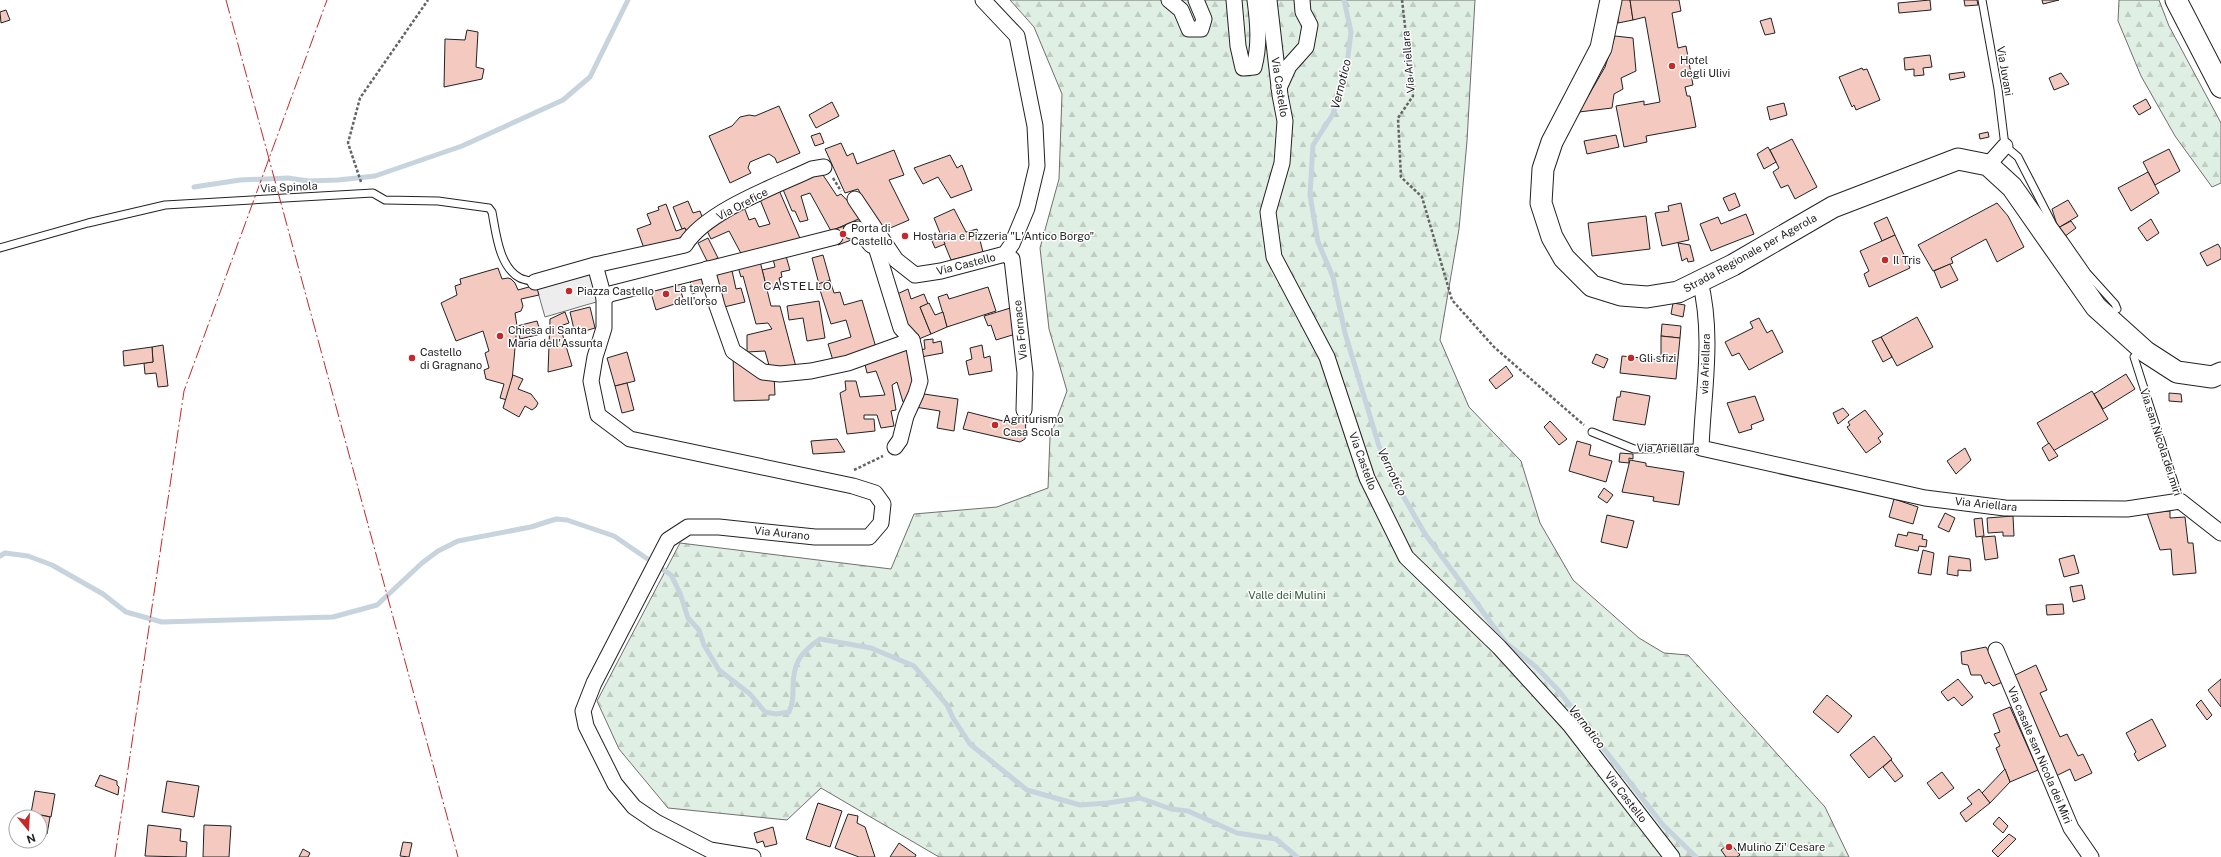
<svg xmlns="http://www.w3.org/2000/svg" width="2221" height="857" viewBox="0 0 2221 857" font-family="'Public Sans',sans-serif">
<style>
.forest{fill:url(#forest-firs);stroke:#6f6f6f}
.parking{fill:#ededed;stroke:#6f6f6f}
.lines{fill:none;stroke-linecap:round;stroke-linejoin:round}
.stream{stroke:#c7d3dd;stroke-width:5}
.building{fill:#f3c9c0;stroke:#222}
.lane-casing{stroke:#222;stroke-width:9}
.street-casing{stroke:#222;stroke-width:17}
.secondary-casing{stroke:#222;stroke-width:23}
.path{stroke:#646464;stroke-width:2.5;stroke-dasharray:3 2;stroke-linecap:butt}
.lane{stroke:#fff;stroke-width:7}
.street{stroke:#fff;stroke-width:15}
.secondary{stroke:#fff;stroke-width:21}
.power{stroke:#c62828;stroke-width:1;stroke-dasharray:14 3 2 3;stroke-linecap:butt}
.poi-dot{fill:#c62828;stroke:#fff;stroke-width:1.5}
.labels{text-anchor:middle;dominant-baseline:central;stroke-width:3;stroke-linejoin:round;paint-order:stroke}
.poi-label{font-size:11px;fill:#222;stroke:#fff;text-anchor:start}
.street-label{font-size:11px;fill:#222;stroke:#fff}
.park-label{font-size:11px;fill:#2f5e38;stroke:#fff}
.water-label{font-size:12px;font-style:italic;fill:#222;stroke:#fff}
.neighbourhood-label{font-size:12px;letter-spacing:1px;fill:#222;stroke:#fff}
</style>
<defs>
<pattern id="forest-firs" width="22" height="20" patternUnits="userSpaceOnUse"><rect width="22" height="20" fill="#e0efe3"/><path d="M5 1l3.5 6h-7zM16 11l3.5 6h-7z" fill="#c0cdc2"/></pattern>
</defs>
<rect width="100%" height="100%" fill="#fff"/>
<g class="forest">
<polygon points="1010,0 1475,0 1467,141 1459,229 1440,340 1469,407 1521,461 1540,523 1573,580 1639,638 1664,653 1688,655 1825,807 1849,857 939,857 821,788 787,820 668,808 619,749 597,701 680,543 891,569 914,514 997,507 1048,488 1050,437 1067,391 1049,329 1040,248 1059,179 1062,94 1034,27"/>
<polygon points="2119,0 2159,0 2169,26 2221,123 2221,183 2212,187 2175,136 2141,76 2118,21"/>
</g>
<polygon class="parking" points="592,266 603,300 545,317 535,282"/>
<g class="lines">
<g class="stream">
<polyline points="1344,0 1351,32 1347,64 1333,114 1313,145 1310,195 1318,242 1333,277 1345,333 1379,446 1398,487 1425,534 1506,643 1536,667 1559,691 1663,825 1696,857"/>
<polyline points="194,187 240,180 288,178 308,181 338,180 375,176 462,146 563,100 590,77 628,0"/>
<path d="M0 556 5 553 28 556 52 565 103 594 126 612 162 622 333 617 377 605 422 563 438 551 458 541 531 527 556 519 567 520 614 536 671 575 680 593 688 618 699 630 704 645 719 670 750 694 765 712 776 714 789 712C793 703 793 697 793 688 793 663 800 653 820 639L871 648 914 666 947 705 953 718 970 744 1027 790 1080 805 1108 803 1140 798 1171 809 1188 811 1237 833 1276 839 1297 857"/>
</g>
</g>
<g class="building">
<polygon points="1618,0 1630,0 1633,20 1618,23"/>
<polygon points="1630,0 1679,0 1681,11 1672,13 1678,48 1686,46 1693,85 1685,87 1687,96 1690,96 1696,127 1646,136 1647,142 1624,147 1616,106 1644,101 1644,105 1660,102 1645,17 1633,20"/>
<polygon points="1930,0 1931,10 1899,13 1898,3"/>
<polygon points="1964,0 1977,0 1978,5 1965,6"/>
<polygon points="2042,0 2059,0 2043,4"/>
<polygon points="6,10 10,20 1,23 0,12"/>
<polygon points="1771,18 1775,33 1765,35 1760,21"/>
<polygon points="467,30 478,32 476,67 484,69 482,79 444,87 445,39 465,40"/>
<polygon points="1615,36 1633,38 1636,71 1621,78 1623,89 1614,94 1612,108 1579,112 1605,67"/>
<polygon points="1930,55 1932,67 1923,68 1924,75 1914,76 1914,69 1905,70 1904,58"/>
<polygon points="1862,68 1863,70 1867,69 1880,100 1856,110 1854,105 1852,107 1839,77"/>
<polygon points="1964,72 1965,77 1950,80 1949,74"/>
<polygon points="2061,73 2069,84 2054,90 2049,78"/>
<polygon points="2146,99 2151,108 2139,115 2133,106"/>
<polygon points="832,102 839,116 816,128 809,115"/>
<polygon points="1784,103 1787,115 1770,120 1767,107"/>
<polygon points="779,106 800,153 777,163 775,158 769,154 750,162 748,168 751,173 730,183 709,136 732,126 740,117 749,115 755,116"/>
<polygon points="1988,132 1989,137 1980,139 1979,134"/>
<polygon points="820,133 824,143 815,146 811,136"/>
<polygon points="1616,135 1619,147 1587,154 1584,141"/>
<polygon points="1792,139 1817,187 1795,199 1788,185 1781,188 1773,172 1779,168 1770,150"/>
<polygon points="841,143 847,156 853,153 857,164 894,150 904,175 889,180 909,220 881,232 858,189 845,193 825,149"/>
<polygon points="1768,147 1776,162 1764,169 1757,154"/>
<polygon points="2169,149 2180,171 2155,185 2143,162"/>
<polygon points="950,155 957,168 962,165 972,190 951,198 938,177 923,184 914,168"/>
<polygon points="819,169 837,196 841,194 863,217 831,231 810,193 801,196 808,220 800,222 795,211 792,211 782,187"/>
<polygon points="2148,172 2159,193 2131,211 2118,188"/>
<polygon points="778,188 802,243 744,259 729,231 711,239 705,227 744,207 749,220 755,218 759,227 770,224 759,197"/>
<polygon points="1735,193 1740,206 1729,211 1723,198"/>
<polygon points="2068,200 2078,216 2058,228 2052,209"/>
<polygon points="688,201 693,213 700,211 704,222 687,232 685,228 682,229 673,207"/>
<polygon points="1681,203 1689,240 1662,246 1655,213 1669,211 1668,206"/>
<polygon points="1997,203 2008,216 2024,247 1997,262 1986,239 1951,258 1953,263 1933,271 1918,245"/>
<polygon points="666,204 676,231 685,228 688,235 645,251 637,229 651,224 647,214 659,210 658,207"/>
<polygon points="954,209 966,232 977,229 983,252 951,260 934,218"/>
<polygon points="1746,214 1754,234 1711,251 1700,224 1718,217 1721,224"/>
<polygon points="1646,216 1650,249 1592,256 1588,223"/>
<polygon points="1887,217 1895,235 1882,241 1874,223"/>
<polygon points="2151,219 2159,233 2147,241 2138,228"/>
<polygon points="2071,221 2076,228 2064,237 2058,228"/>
<polygon points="848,225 854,239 838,245 832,230"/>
<polygon points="1895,235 1910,268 1869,287 1864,274 1869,271 1860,251"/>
<polygon points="942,237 945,244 935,248 932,241"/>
<polygon points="708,238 718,258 708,263 698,243"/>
<polygon points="1678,243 1690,245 1694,261 1688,262 1687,258 1682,261"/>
<polygon points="2218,244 2221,249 2221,259 2207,266 2200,253"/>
<polygon points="823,255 830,280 819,284 812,258"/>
<polygon points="786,256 790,270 781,272 782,277 779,278 781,285 767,289 762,270 775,267 773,259"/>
<polygon points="760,261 771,306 780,306 796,367 770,369 765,351 747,352 747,335 772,329 768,323 756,324 743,276 741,277 738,267"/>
<polygon points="1950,264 1958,280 1941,288 1934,271"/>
<polygon points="731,266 736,289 741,288 745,302 724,307 715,269"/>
<polygon points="498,268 502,279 508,278 511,279 515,283 518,290 536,285 539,295 521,299 523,306 521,311 515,313 517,326 512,381 507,400 500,398 504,384 486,379 484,370 489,368 485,353 489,351 483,331 456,341 441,303 457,295 455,286 461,284 460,279"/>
<polygon points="706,274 711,288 692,294 690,279"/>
<polygon points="680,279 684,291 681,292 684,301 656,310 651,293 646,295 644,290"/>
<polygon points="830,280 834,293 840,292 844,305 862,300 877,351 834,364 828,344 851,337 846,320 831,324 818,284"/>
<polygon points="988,287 996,311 947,327 938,297 947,294 949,299"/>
<polygon points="908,289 911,299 924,294 928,304 920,307 931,334 914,341 895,295"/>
<polygon points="819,301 825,338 807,341 803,318 789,320 787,306"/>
<polygon points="929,303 935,315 943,312 947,327 931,334 920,307"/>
<polygon points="1673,303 1685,305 1683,317 1671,314"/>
<polygon points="1017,306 1019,333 996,340 991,325 988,326 984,316"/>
<polygon points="590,307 595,328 575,334 570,312"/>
<polygon points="565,312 569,323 560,326 572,366 548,372 550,319"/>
<polygon points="1917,317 1933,347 1897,366 1881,337"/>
<polygon points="1759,318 1767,333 1772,330 1783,352 1749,370 1739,353 1732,356 1725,342 1753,328 1750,322"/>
<polygon points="537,321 541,334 520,339 517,326"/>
<polygon points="1662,324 1681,326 1680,338 1661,336"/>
<polygon points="1661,336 1680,338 1676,379 1620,373 1622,356 1661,360"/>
<polygon points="1881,337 1892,357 1883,362 1872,341"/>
<polygon points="933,339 933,343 941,341 943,353 921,357 920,350 925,349 924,340"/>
<polygon points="912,342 914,393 911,402 903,402 897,382 892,385 896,410 891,411 894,426 881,428 877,415 864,415 864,419 874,419 875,431 847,434 840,393 846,390 845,381 856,381 860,397 885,395 876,371 867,373 864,360"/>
<polygon points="163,345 168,386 158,387 156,373 145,374 144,363 153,362 152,347"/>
<polygon points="982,345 984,358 990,356 992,371 969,375 966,361 972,359 970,348"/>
<polygon points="152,347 153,362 124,366 123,351"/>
<polygon points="733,351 774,374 775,395 769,395 769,400 734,401"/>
<polygon points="627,352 635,381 615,386 607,358"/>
<polygon points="1596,354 1608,359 1604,368 1592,363"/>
<polygon points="1506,366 1513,376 1496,389 1489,380"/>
<polygon points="2126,374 2135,389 2103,409 2094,394"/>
<polygon points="513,375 523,379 518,389 531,394 538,403 536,407 532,410 525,406 519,417 503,408"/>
<polygon points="627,383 634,410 622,413 615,386"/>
<polygon points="1621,391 1650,396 1645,425 1613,420 1617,397 1620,397"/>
<polygon points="2092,391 2108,419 2053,451 2037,423"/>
<polygon points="917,393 958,399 954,431 937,428 940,411 915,407"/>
<polygon points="2169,393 2181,394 2182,402 2169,401"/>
<polygon points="1755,396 1764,420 1751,425 1752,429 1739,433 1727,403"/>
<polygon points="1843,408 1849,415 1838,424 1833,413"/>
<polygon points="1865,410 1883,434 1878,438 1881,442 1866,453 1847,427 1850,425 1848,422"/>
<polygon points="968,412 1007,422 1008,418 1013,419 1017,416 1026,418 1025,439 1020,442 963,429"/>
<polygon points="1550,421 1567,439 1559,445 1544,427"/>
<polygon points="837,439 845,452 813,454 811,441"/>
<polygon points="1577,441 1591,445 1589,455 1612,461 1606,482 1569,471"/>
<polygon points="2049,443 2058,456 2049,461 2042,448"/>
<polygon points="1965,448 1971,460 1956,474 1947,461"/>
<polygon points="1620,453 1633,454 1633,459 1629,458 1629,463 1619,462"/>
<polygon points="1630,460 1646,463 1646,466 1684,472 1679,505 1653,501 1654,497 1622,492"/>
<polygon points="1604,488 1613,495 1607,503 1598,497"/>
<polygon points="1894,499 1918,507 1913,524 1889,517"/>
<polygon points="2170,511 2170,518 2185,517 2188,543 2193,543 2196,573 2173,575 2171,549 2160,550 2147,513"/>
<polygon points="1945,513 1955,518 1949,532 1938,527"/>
<polygon points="1607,515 1634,521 1627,548 1601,542"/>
<polygon points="2013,516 2014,536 2003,536 2003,532 1988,533 1987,518"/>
<polygon points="1982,518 1984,536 1976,537 1974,519"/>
<polygon points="1908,532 1923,535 1922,539 1927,540 1926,547 1919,546 1918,551 1895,546 1898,534 1907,536"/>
<polygon points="1995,536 1998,558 1985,560 1982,537"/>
<polygon points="1923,550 1934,553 1931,575 1918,573"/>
<polygon points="2074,555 2079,573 2064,577 2059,559"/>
<polygon points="1949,556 1970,559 1971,571 1958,570 1958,576 1947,574"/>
<polygon points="2082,585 2085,599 2073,602 2070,587"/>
<polygon points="2063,604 2064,614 2047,615 2046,605"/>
<polygon points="1986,647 2005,681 1993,686 1989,682 1985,684 1981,675 1971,675 1968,665 1962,664 1961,652"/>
<polygon points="2036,665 2047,690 2040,693 2060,737 2067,734 2078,756 2083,754 2092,773 2075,781 2070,769 2056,776 2011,677"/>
<polygon points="1958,679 1973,697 1962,706 1954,697 1948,701 1941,692"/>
<polygon points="2221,679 2221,707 2208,690"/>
<polygon points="1827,695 1852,716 1838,733 1813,712"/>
<polygon points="2201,700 2212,715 2207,720 2196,705"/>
<polygon points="2010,707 2038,770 2010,782 1996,748 2000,746 1994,734 2000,732 1993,714"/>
<polygon points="2152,719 2166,746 2138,761 2134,754 2136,752 2126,733"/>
<polygon points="1874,736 1892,759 1869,778 1850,755"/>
<polygon points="1891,760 1903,776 1895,782 1883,767"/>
<polygon points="2005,769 2010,782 1990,803 1982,793"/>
<polygon points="1942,772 1954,788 1939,799 1927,783"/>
<polygon points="100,775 117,781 117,785 119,787 118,795 95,786"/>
<polygon points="167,781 199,786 194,817 162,812"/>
<polygon points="1979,789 1990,803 1966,822 1960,813 1972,804 1967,798"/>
<polygon points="35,791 55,794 51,817 31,813"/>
<polygon points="818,803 842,811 830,847 806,839"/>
<polygon points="31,813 50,817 47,834 40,833 40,817 30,817"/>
<polygon points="848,814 858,816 857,823 865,827 875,857 859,857 835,848"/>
<polygon points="1999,817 2008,826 2003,833 1993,824"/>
<polygon points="148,825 181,829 180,841 187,842 186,857 145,856"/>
<polygon points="204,825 231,826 229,857 203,857"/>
<polygon points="773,827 777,844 765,847 763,841 757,843 754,833"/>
<polygon points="2009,834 2016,839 1998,857 1992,851"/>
<polygon points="403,842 412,843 409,857 400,856"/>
<polygon points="899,843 916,855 915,857 890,857"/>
<polygon points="1730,843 1740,855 1737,857 1726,857 1721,850"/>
<polygon points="303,849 310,853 308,857 299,857"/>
</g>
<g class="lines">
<defs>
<g id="lane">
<polyline points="1982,0 1998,89 2005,146 2018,157 2053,225 2064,240 2087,273 2115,304 2117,309"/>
<path d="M0 248 88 223 165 205 373 193 385 200 438 201 489 208 492 212C496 233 499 267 520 278 524 280 531 281 535 282"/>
<polyline points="2134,357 2180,501"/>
<polyline points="1592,432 1634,449 1701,448"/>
</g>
<g id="street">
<polyline points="1169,0 1181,10 1189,29 1201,29 1204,19 1196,0"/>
<path d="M1234 0 1238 46 1243 68 1254 67C1260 44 1258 23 1255 0"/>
<polyline points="1269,0 1280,95 1285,121 1282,163 1268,212 1274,257 1327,357 1367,478 1406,557 1499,647 1570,725 1672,857"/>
<polyline points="1279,88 1289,66 1306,47 1310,25 1303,12 1302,0"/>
<polyline points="1988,165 2005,146"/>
<polyline points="855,199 896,260 915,275 941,271 1005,254 1012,244 1027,208 1037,166 1035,126 1017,36 983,0"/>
<polyline points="851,231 858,229 871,245 884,250"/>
<polyline points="876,247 901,328 912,340 914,348 920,381 916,394 906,416 900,440 895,447"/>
<polyline points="1005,254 1012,259 1025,373 1024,410"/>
<polyline points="595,265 604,298 604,328 595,357 591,381 598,415 630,439 853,486 875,493 883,504 881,523 869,537 815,537 719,527 688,527 668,540 594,683 583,711 586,726 615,784 634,807 656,822 710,850 753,857"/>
<polyline points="707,269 717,306 733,351 763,372 780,374 811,371 848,363 912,340"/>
<path d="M1700 281C1714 336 1703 393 1701 448L1925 498 2005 508 2127 509 2180 501 2221 533"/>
<path d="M535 282 595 265 685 245C706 211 776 186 812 169L824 167"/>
<polyline points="604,298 610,294 835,237"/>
<polyline points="1996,650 2071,828 2091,857"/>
</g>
<g id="secondary">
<polyline points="1611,0 1601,48 1552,142 1543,169 1541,203 1552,237 1564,258 1592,286 1621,295 1647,297 1678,292 1733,265 1833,207 1958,159 1988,165 2012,187 2096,307 2146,352 2177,372 2212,377 2221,373"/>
<polyline points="2176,0 2221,87"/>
</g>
</defs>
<use href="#lane" class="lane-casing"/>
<use href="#street" class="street-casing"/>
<use href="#secondary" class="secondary-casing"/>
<g class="path">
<polyline points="1402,0 1413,96 1398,118 1401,177 1422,197 1452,300 1494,347 1584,425"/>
<polyline points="833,178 841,191"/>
<polyline points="361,182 348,143 360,98 428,0"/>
<polyline points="854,470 883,456"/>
</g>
<use href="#lane" class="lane"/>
<use href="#street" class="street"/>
<use href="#secondary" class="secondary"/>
<g class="power">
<polyline points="226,0 458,857"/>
<polyline points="115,857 184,391 327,0"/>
</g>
</g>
<g class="poi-dot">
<circle cx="1672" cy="66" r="4"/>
<circle cx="843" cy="234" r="4"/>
<circle cx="905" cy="236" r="4"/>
<circle cx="1885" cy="260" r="4"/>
<circle cx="569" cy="291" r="4"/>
<circle cx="666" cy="294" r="4"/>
<circle cx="500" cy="336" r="4"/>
<circle cx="412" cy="358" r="4"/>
<circle cx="1631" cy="358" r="4"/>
<circle cx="995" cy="425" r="4"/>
<circle cx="1729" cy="847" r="4"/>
</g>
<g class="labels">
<g class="poi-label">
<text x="1680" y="60">Hotel<tspan x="1680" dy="13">degli Ulivi</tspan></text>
<text x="851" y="228">Porta di<tspan x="851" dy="13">Castello</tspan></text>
<text x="913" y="236">Hostaria e Pizzeria "L'Antico Borgo"</text>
<text x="1893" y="260">Il Tris</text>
<text x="674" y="288">La taverna<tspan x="674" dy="13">dell'orso</tspan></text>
<text x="577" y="291">Piazza Castello</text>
<text x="508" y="330">Chiesa di Santa<tspan x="508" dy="13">Maria dell'Assunta</tspan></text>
<text x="420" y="352">Castello<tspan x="420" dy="13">di Gragnano</tspan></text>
<text x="1639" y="358">Gli sfizi</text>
<text x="1003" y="419">Agriturismo<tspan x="1003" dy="13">Casa Scola</tspan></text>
<text x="1737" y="847">Mulino Zi' Cesare</text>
</g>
<g class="street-label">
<text transform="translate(1408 62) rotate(-95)">Via Ariellara</text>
<text transform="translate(2005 71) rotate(80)">Via Juvani</text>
<text transform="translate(1280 87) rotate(81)">Via Castello</text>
<text transform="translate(289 187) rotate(-3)">Via Spinola</text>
<text transform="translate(742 204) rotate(-28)">Via Orefice</text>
<text transform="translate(1750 253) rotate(-29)">Strada Regionale per Agerola</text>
<text transform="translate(966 264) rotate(-14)">Via Castello</text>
<text transform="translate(1020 330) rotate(-96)">Via Fornace</text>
<text transform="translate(1705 364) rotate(-88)">via Ariellara</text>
<text transform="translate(2161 442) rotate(72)">Via san Nicola dei miri</text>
<text transform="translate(1668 448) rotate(1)">Via Ariellara</text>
<text transform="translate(1363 461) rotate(70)">Via Castello</text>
<text transform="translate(1986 504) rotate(6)">Via Ariellara</text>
<text transform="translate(782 533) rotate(6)">Via Aurano</text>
<text transform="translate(2040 755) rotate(67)">Via casale san Nicola dei Miri</text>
<text transform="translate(1626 797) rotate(52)">Via Castello</text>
</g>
<g class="park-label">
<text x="1287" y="595">Valle dei Mulini</text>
</g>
<g class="water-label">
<text transform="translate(1341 84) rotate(-76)">Vernotico</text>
<text transform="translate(1392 472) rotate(64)">Vernotico</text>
<text transform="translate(1587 727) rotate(52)">Vernotico</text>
</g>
<g class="neighbourhood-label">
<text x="798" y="286">CASTELLO</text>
</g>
</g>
<g transform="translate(28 829) rotate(162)"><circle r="19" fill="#ffffff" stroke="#a7a7a7"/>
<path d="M0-3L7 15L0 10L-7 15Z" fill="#c62828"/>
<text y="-6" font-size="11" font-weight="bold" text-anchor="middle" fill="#222222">N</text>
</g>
</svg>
